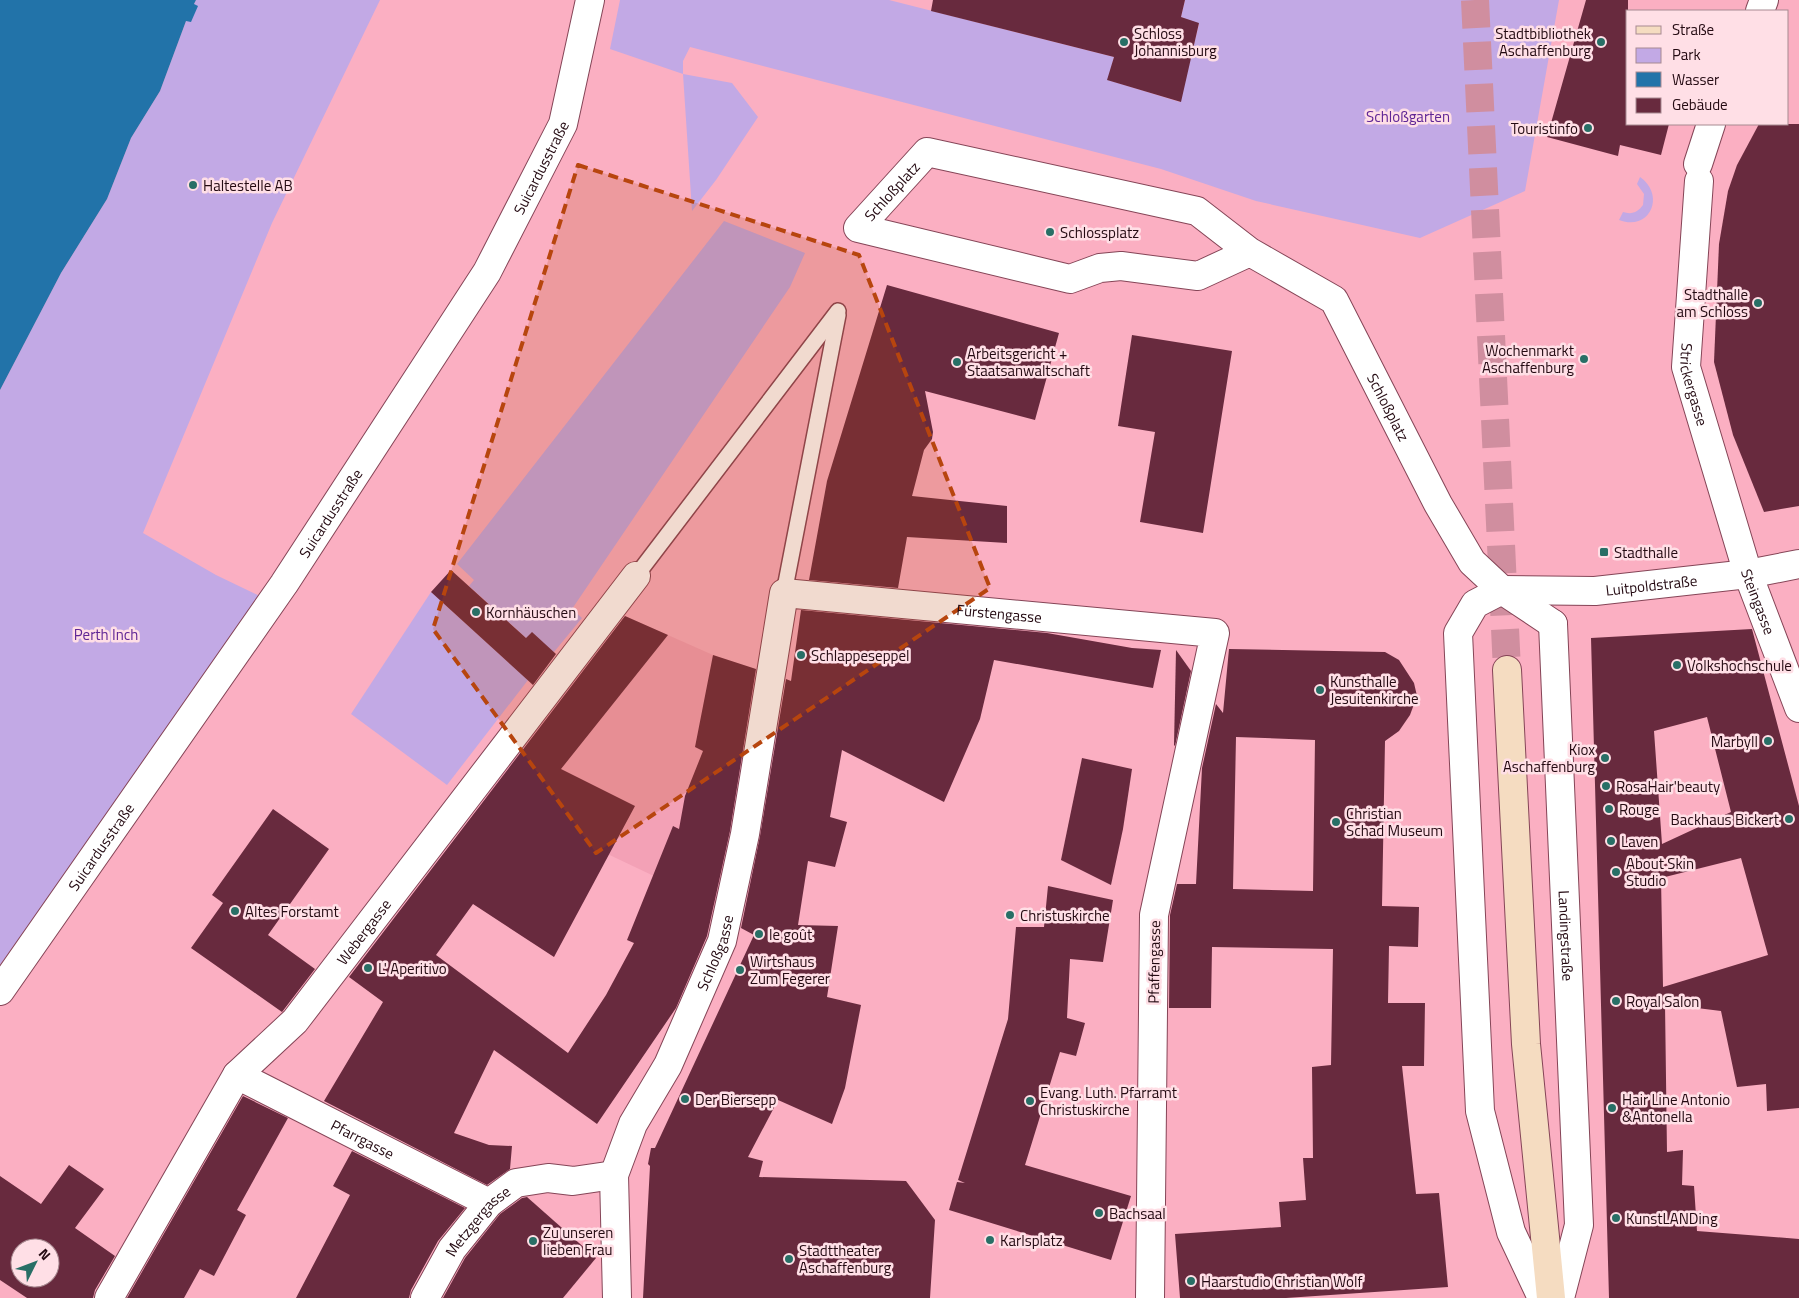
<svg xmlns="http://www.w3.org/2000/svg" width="1799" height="1298" viewBox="0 0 1799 1298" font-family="'Titillium Web',sans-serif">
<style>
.built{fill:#f3a1b6}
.green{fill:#c2a9e5}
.water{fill:#2273a9}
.building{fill:#682a3e;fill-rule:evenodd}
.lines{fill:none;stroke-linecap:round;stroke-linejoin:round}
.secondary-tunnel{stroke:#d08e9f;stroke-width:28;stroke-dasharray:28 14;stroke-linecap:butt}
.lane-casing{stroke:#854557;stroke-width:18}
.street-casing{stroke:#854557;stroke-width:30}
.secondary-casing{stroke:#854557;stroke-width:30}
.lane{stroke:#fff;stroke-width:15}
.street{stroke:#fff;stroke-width:28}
.secondary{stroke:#f5dcc1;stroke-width:28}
.marked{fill:#b7450e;fill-opacity:0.2;stroke:#b7450e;stroke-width:4;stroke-dasharray:10 6;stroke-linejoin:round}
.poi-dot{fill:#286f66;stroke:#ffdfe6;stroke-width:2}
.labels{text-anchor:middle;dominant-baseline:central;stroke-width:5;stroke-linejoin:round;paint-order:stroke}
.poi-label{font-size:15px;fill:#240a12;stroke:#ffdfe6;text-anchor:start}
.park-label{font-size:15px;fill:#5f2595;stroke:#ffdfe6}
.street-label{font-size:15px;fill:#240a12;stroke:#ffdfe6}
</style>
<rect width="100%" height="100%" fill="#fbafc2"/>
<polygon class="built" points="625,616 713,655 757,670 717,906 483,795"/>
<g class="green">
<polygon points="196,0 380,0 272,223 143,533 216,575 262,597 0,965 0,390 61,273 107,199 131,138 160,91 186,21"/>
<polygon points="620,0 889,0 1114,57 1108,80 1180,102 1199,24 1181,17 1185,0 1559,0 1525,191 1420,238 1256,201 1161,169 690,47 683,61 683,74 732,83 758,117 716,180 692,211 683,74 610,49"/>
<path d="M1640 177C1666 195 1650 232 1619 220L1623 212C1632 215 1638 212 1643 205L1644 194 1637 184Z"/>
<polygon points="724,221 805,253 790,287 572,609 582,618 554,652 526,638 469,586 474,580 457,564"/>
<polygon points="431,592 528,680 447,785 351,714"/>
</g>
<polygon class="water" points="0,0 196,0 194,4 198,6 191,22 186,21 160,91 131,138 107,199 61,273 0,390"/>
<g class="building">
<polygon points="933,0 1185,0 1181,17 1199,23 1181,102 1107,80 1114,57 931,11"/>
<polygon points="1586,0 1628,0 1628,124 1669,124 1661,155 1620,145 1618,156 1547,137"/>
<polygon points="1759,124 1799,124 1799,506 1764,512 1733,435 1714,362 1719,244 1728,191 1737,165"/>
<polygon points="887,285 1059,333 1035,420 925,391 933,432 932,439 924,450 912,496 1007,506 1007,543 907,537 898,588 809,580 827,481"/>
<polygon points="1132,335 1232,351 1203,533 1140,522 1155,432 1118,426"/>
<polygon points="451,570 526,638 532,632 556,654 533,685 431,592"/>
<polygon points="801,610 1047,633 1132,648 1161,650 1153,688 994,660 980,719 944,802 842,750 830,817 847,822 835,867 808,861 798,925 838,926 827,997 861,1005 845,1088 832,1124 778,1100 748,1157 763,1161 759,1177 906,1181 935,1220 930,1298 643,1298 650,1166 648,1164 651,1148 655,1148 754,935 741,928 760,836 786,679 791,681"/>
<polygon points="625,616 668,635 561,769 635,806 554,957 473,904 436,955 568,1053 606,995 634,943 627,940 673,826 679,829 685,796 703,751 695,747 713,655 756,669 730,831 707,936 676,1008 597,1124 494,1050 454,1133 489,1145 512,1146 510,1169 487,1185 324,1101 383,1002 349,977"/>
<path d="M1752 629 1799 806V1108L1767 1111 1766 1084 1737 1087 1721 1011 1665 1004 1667 1152 1683 1150 1682 1185 1694 1186 1697 1231 1799 1239V1298H1609L1591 638ZM1707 717 1731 812 1662 844 1654 731ZM1741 858 1768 955 1663 987 1661 878Z"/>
<path d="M1229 649 1385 652 1399 660 1414 683 1417 696 1410 715 1399 731 1385 741 1382 906 1419 907 1418 947 1389 946 1388 1003H1425L1424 1066H1402L1416 1194 1439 1193 1448 1287 1286 1298H1180L1175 1234 1281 1227 1279 1202 1306 1200 1303 1158H1313L1312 1067 1331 1065 1333 949 1212 947 1211 1008H1169L1170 915 1177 884H1196L1202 768 1216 704 1223 713ZM1236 737 1315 740 1313 891 1233 889Z"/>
<polygon points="1176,650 1191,671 1175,746 1174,745"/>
<polygon points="1082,758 1132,769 1123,829 1111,885 1061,860"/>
<polygon points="273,809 329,849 268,935 315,969 282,1012 191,948 223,903 212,895"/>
<polygon points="1048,886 1113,900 1103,962 1070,959 1067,1018 1085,1023 1076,1056 1060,1052 1025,1165 1131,1196 1111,1260 949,1210 957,1182 965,1183 958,1180 1008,1019 1016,927 1044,927"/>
<polygon points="243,1096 288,1118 237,1210 246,1215 214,1276 200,1269 184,1298 127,1298"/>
<polygon points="352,1151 465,1208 438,1241 411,1290 409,1298 296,1298 350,1195 333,1186"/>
<path d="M69 1165 104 1189 75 1228 115 1256 95 1290 93 1298H27L0 1280V1176L41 1204ZM20 1248H50V1278H20Z"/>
<polygon points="527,1197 596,1258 563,1298 443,1298 465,1258 500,1214 522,1198"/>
</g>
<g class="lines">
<polyline class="secondary-tunnel" points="1475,0 1507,670"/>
<defs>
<g id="lane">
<polyline points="636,576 838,311"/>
<polyline points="784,593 838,315"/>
</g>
<g id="street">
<polyline points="1760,11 1764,0"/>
<polyline points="1698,164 1711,124"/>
<path id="s1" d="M1699 181 1686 367 1748 574 1799 708"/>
<path id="s2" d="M1250 252 1198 276 1121 266 1100 268 1070 279 858 228 927 152 1197 211 1250 252 1334 300 1438 504 1472 562 1502 590 1553 624"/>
<path id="s3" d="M1553 624 1579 1225 1560 1298"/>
<path id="s4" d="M0 991 284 584 487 272 563 124 590 0"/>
<path id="s5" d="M237 1075 489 1203"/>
<path id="s6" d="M109 1298 237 1075 295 1021 636 576"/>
<path id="s7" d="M425 1298 452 1249 489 1203 516 1183 548 1178 573 1181 614 1175"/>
<path id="s8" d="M617 1298 614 1175 633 1124 668 1065 722 941 745 834 784 593 1215 633 1154 915 1150 1298"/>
<path id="s9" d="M1542 1298 1511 1232 1480 1111 1458 633 1475 604 1502 590 1595 591 1748 574 1799 564"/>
</g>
<polyline id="secondary" points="1507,670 1526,1044 1551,1298"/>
</defs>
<use href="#lane" class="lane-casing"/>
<use href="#street" class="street-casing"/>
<use href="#secondary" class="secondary-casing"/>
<use href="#lane" class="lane"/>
<use href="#street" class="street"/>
<use href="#secondary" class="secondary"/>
</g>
<path class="marked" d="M578 165 859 255 990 588 596 853 433 629Z"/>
<g class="poi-dot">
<circle cx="1124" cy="42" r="5"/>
<circle cx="1601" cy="42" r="5"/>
<circle cx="1588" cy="128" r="5"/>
<circle cx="193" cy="185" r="5"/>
<circle cx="1050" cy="232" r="5"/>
<circle cx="1758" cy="303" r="5"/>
<circle cx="1584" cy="359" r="5"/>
<circle cx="957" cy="362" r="5"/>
<rect x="1599" y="547" width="10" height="10" rx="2.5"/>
<circle cx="476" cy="612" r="5"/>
<circle cx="801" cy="655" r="5"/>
<circle cx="1677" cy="665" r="5"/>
<circle cx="1320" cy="690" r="5"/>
<circle cx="1768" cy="741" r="5"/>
<circle cx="1605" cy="758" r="5"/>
<circle cx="1606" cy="786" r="5"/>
<circle cx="1609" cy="809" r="5"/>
<circle cx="1789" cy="819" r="5"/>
<circle cx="1336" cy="822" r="5"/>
<circle cx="1611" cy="841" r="5"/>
<circle cx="1616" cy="872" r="5"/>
<circle cx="235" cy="911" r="5"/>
<circle cx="1010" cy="915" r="5"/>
<circle cx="759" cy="934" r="5"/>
<circle cx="368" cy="968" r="5"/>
<circle cx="740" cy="970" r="5"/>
<circle cx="1616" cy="1001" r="5"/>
<circle cx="685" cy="1099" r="5"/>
<circle cx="1030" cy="1101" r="5"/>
<circle cx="1612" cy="1108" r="5"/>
<circle cx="1099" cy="1213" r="5"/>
<circle cx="1616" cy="1218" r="5"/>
<circle cx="990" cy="1240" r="5"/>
<circle cx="533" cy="1241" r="5"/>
<circle cx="789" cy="1259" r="5"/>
<circle cx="1191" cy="1281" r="5"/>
</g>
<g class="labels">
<g class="poi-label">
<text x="1134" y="33">Schloss<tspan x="1134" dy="17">Johannisburg</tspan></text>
<text x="1591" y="33" text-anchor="end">Stadtbibliothek<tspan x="1591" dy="17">Aschaffenburg</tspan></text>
<text x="1578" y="128" text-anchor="end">Touristinfo</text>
<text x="203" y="185">Haltestelle AB</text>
<text x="1060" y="232">Schlossplatz</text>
<text x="1748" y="294" text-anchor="end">Stadthalle<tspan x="1748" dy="17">am Schloss</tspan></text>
<text x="1574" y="350" text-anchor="end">Wochenmarkt<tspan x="1574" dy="17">Aschaffenburg</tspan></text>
<text x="967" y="353">Arbeitsgericht +<tspan x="967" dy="17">Staatsanwaltschaft</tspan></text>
<text x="1614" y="552">Stadthalle</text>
<text x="486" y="612">Kornhäuschen</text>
<text x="811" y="655">Schlappeseppel</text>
<text x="1687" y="665">Volkshochschule</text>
<text x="1330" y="681">Kunsthalle<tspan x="1330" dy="17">Jesuitenkirche</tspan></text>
<text x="1758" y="741" text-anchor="end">Marbyll</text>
<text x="1595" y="749" text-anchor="end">Kiox<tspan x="1595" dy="17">Aschaffenburg</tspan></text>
<text x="1616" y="786">RosaHair'beauty</text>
<text x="1619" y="809">Rouge</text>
<text x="1346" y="813">Christian<tspan x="1346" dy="17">Schad Museum</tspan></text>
<text x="1779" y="819" text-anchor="end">Backhaus Bickert</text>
<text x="1621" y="841">Laven</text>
<text x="1626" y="863">About Skin<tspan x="1626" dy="17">Studio</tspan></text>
<text x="245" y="911">Altes Forstamt</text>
<text x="1020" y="915">Christuskirche</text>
<text x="769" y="934">le goût</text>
<text x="750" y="961">Wirtshaus<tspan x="750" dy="17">Zum Fegerer</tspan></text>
<text x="378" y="968">L' Aperitivo</text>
<text x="1626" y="1001">Royal Salon</text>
<text x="1040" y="1092">Evang. Luth. Pfarramt<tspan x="1040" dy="17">Christuskirche</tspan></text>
<text x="695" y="1099">Der Biersepp</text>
<text x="1622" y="1099">Hair Line Antonio<tspan x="1622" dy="17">&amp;Antonella</tspan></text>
<text x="1109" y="1213">Bachsaal</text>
<text x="1626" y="1218">KunstLANDing</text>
<text x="543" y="1232">Zu unseren<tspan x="543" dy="17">lieben Frau</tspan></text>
<text x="1000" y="1240">Karlsplatz</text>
<text x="799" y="1250">Stadttheater<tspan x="799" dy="17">Aschaffenburg</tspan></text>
<text x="1201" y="1281">Haarstudio Christian Wolf</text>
</g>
<g class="park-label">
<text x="1408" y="116">Schloßgarten</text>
<text x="106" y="634">Perth Inch</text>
</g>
<g class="street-label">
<text stroke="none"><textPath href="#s4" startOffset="986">Suicardusstraße</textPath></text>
<text stroke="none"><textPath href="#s2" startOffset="456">Schloßplatz</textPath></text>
<text stroke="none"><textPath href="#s1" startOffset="205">Strickergasse</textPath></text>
<text stroke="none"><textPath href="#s2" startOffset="1069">Schloßplatz</textPath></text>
<text stroke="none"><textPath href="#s4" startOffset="581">Suicardusstraße</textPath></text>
<text stroke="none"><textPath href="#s9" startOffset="890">Luitpoldstraße</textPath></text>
<text stroke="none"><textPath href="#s1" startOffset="432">Steingasse</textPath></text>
<text stroke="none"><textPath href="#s8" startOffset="951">Fürstengasse</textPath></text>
<text stroke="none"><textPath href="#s4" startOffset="176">Suicardusstraße</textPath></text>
<text stroke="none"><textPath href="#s6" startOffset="449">Webergasse</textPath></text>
<text stroke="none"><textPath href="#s3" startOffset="312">Landingstraße</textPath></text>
<text stroke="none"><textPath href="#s8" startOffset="368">Schloßgasse</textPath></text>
<text transform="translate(1154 962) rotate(-89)">Pfaffengasse</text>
<text stroke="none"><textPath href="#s5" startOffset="141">Pfarrgasse</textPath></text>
<text stroke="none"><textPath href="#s7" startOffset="94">Metzgergasse</textPath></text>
</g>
</g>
<rect x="1626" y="10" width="162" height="115" fill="#ffdfe6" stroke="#a78a91"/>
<rect x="1636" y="26" width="25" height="8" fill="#f5dcc1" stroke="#a78a91"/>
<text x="1672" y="35" font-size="15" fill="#240a12">Straße</text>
<rect x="1636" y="48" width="25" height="15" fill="#c2a9e5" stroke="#a78a91"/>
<text x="1672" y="60" font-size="15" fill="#240a12">Park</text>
<rect x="1636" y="72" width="25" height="15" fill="#2273a9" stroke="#a78a91"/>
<text x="1672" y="85" font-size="15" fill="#240a12">Wasser</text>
<rect x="1636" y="98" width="25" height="15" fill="#682a3e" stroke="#a78a91"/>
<text x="1672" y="110" font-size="15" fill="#240a12">Gebäude</text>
<g transform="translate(35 1263) rotate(48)"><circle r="24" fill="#ffdfe6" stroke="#a78a91"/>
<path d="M0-4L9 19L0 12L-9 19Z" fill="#286f66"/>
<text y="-8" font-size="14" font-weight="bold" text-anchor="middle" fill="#240a12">N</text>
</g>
</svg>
